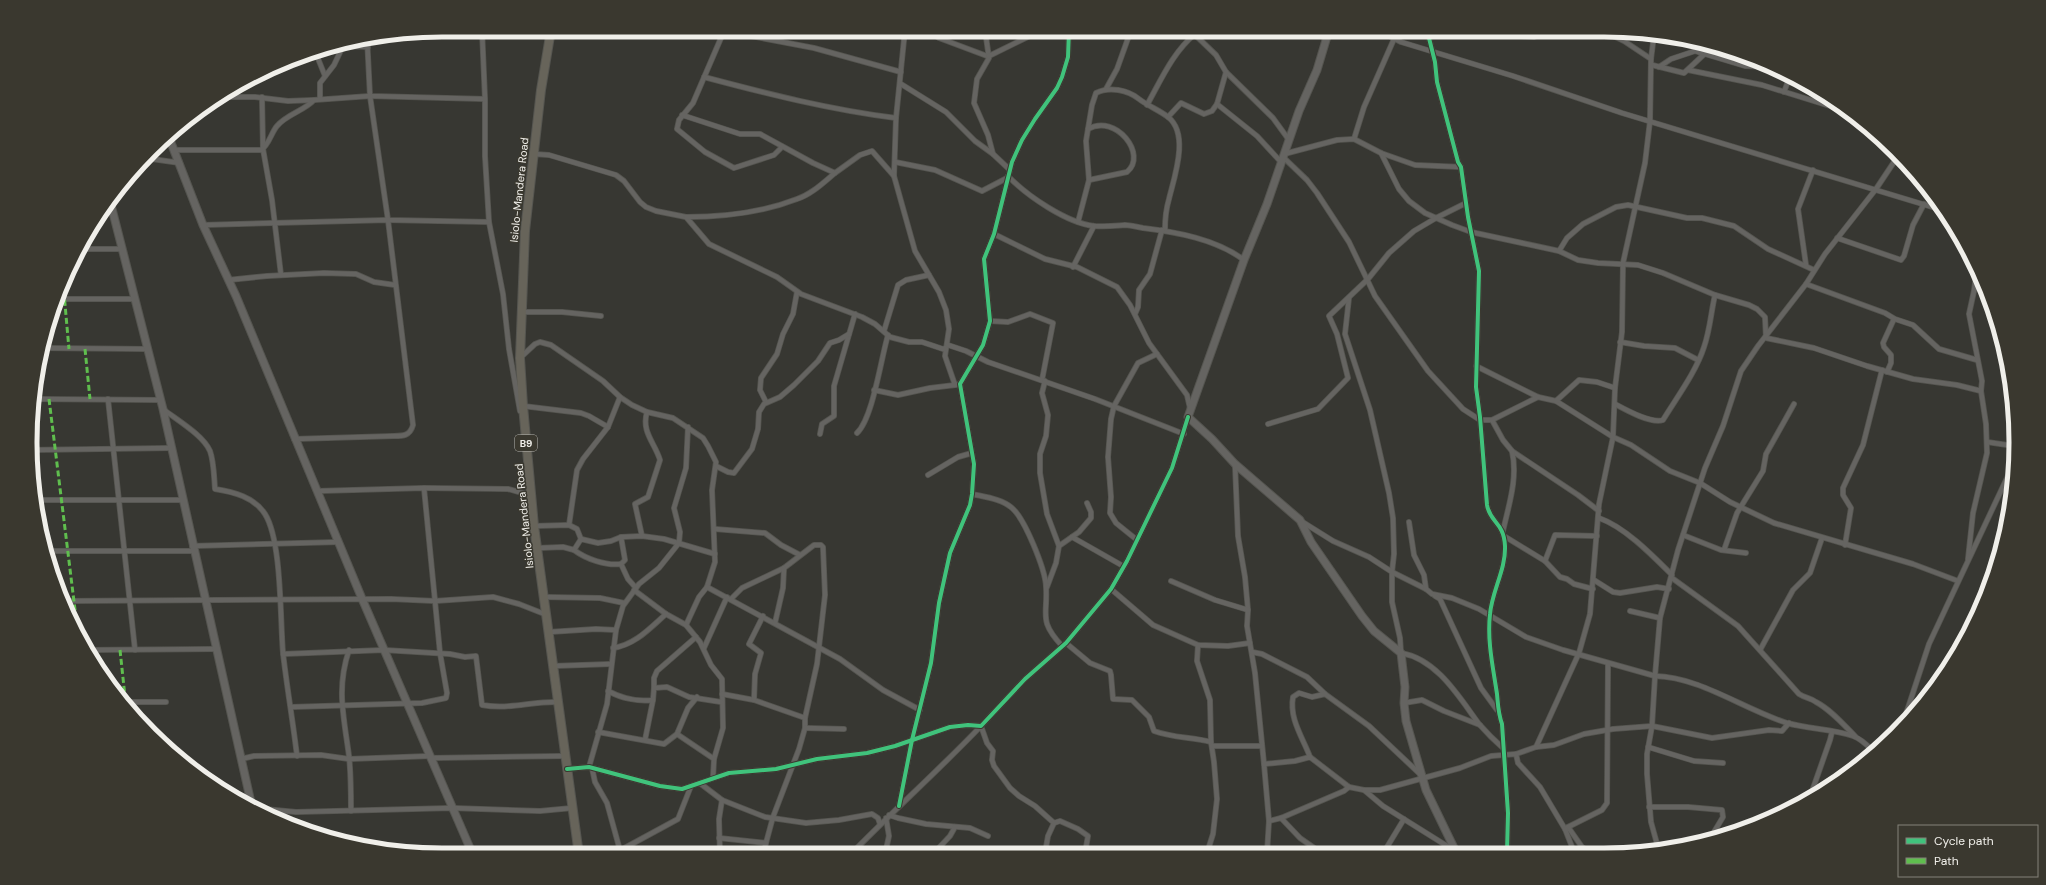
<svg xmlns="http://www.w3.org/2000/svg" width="2046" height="885" viewBox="0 0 2046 885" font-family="'DM Sans',sans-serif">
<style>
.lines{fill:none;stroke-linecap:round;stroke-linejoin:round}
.minor-casing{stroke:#555550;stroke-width:6}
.secondary-casing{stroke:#555550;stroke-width:9}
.trunk-casing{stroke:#555550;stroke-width:10}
.minor{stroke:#656461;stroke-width:4.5}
.secondary{stroke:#656461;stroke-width:7}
.trunk{stroke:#67645a;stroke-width:8}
.quiet{stroke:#5fbe4e;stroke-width:3;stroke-dasharray:6 3;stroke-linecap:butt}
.cycleway-casing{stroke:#3a382f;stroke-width:6}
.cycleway{stroke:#40c37c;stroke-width:4}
.labels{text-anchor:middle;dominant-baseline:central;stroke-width:3;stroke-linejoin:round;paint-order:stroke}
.shield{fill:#3a382f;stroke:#b9b8b2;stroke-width:1}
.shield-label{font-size:10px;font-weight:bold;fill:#f0efea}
.street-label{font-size:11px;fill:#f0efea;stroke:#3a382f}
.rim{fill:none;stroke:#f0efea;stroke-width:5}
</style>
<rect width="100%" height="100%" fill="#373732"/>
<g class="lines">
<defs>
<g id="minor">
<polyline points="482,30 485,99 485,156 489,222 503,294 509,349 520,411"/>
<polyline points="719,30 814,48 901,72"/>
<polyline points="905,30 896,118 894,176 915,251 939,292 946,310 949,329 945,356 955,385 960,384"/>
<polyline points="926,30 939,38 987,56"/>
<polyline points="985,30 989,58 977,79 974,103 988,135 993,154"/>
<polyline points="1190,30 1216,55 1226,72 1273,118 1289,140"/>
<polyline points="1378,30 1401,42 1513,76 1622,113 1942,210"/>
<path d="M1427 30 1435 62 1437 82 1458 162 1461 167 1468 217 1479 271 1476 387 1480 417 1487 505C1490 523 1504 522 1505 546 1506 569 1492 591 1490 614 1487 641 1493 667 1497 694 1498 704 1498 713 1502 724L1508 813 1507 852"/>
<polyline points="1505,30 1521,36 1534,37 1550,30"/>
<polyline points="1601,30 1624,41 1651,59"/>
<polyline points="724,31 693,103 679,120 677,129 705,152 734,168 774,155 782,147"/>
<polyline points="367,37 370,96 485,99"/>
<polyline points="315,51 325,76"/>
<polyline points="989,56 1042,30"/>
<polyline points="1652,65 1684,73 1713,46"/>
<polyline points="1659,67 1671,59 1695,51 1745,66 1770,67"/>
<polyline points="1688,70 1762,85 1846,111"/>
<polyline points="1226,72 1217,104 1257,136 1281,162"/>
<path d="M704 77C768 94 831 110 896 118"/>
<polyline points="901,84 946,112 975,141 993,154 1010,170"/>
<polyline points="1106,89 1117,69 1131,30"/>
<polyline points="1784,92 1790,76"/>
<polyline points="220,97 255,97 288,101 314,100"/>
<polyline points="262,97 263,149 272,200 281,275"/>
<polyline points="320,99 320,83 334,65 343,46 368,47"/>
<path d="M1147 105C1161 80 1173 52 1195 34"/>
<polyline points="682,115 740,134 760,134 813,163 835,173 860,155 872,151 894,176"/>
<polyline points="1168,117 1181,103 1204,114 1212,111 1217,104"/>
<path d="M1088 129C1116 113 1148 155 1127 172L1089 180"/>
<polyline points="1354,139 1364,107 1394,39"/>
<path d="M175 150H261C269 145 271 133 277 126 287 114 304 111 314 100L370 96 388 220 489 222"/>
<polyline points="1381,153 1399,189 1409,201 1425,213 1452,225 1471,232 1559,251 1578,260 1598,263 1638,265 1663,273 1715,295 1749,305 1757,309 1765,317 1766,338 1814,348 1867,366 1913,379 1957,385 1981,391"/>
<polyline points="534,154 549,155 616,175 624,181 640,202 646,207 656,211 686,217 709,244 777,277 801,294 862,317 875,324 890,337 909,342 922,342 943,349 946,348"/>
<polyline points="1284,154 1337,140 1354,139 1381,153 1415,165 1461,167"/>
<polyline points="1283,157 1307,180 1317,193 1349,242 1375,296 1428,371 1463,409 1480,420 1492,420 1503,440 1512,451 1578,495 1599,511"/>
<polyline points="145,158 180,163"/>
<polyline points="895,162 935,170 982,191 1007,178"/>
<path d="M1008 176C1027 196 1067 223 1094 226 1107 227 1113 226 1125 225 1130 225 1137 227 1143 228 1176 232 1216 239 1244 260"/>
<path d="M686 217C724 217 761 213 797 199 812 194 824 182 835 173"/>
<path d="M1078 222 1089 180 1086 141 1092 105 1096 93C1109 86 1128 90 1139 99 1148 106 1159 110 1168 117 1190 134 1174 178 1169 199 1166 209 1165 220 1165 230"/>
<path d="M203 225 388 220 413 425C410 436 403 436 394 436L294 439"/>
<polyline points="994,234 1045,259 1077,267 1117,287 1130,305 1149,343 1187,395 1190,408"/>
<polyline points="1837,238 1901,260 1904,256 1913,225 1924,204"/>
<polyline points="79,249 121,249"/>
<polyline points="1559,251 1567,238 1583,224 1616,207 1628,205 1687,218 1702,218 1734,226 1768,249 1814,270"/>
<polyline points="1806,265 1798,209 1813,170"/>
<polyline points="1073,267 1094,226"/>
<polyline points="228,280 267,276 324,273 356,274 374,282 395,285"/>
<polyline points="1806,284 1885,313 1895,319 1913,325 1939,349 1977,360"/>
<path d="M1349 298 1345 334 1370 410 1389 493 1393 518 1394 554 1392 572V602L1400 638 1401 653C1437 659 1459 697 1479 724 1486 732 1495 741 1503 748"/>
<polyline points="57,299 134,299"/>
<polyline points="521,312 562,312 601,316"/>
<polyline points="1135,314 1138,307 1139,290 1150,274 1162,230"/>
<polyline points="990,321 1008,322 1030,314 1053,323 1042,380"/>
<polyline points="884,331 898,285 906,280 929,275"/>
<polyline points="1620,342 1644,346 1675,348 1698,360"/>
<polyline points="948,345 966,351 988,362 1095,399 1184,434"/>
<polyline points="42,348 147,349"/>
<polyline points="520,358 535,344 540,342 551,345 603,381 620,397 632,405 647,412 673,418 703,438 708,446 716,462 712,490 715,562 707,587 699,597 686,625"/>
<polyline points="1476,366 1538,397 1556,401 1613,437 1631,445 1670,471 1700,483 1730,502 1774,523 1913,564 1958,581"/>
<polyline points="1887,372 1891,363 1891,355 1884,347 1883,343 1894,319"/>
<polyline points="1045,381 1042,393 1048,415 1046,436 1040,454 1040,473 1047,514 1059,546 1056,563 1047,587"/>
<polyline points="874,390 898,395 930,388 955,385"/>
<polyline points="34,399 160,400"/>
<polyline points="108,399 135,650"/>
<polyline points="1556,401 1579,380 1597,382 1615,388"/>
<polyline points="766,402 760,390 761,378 777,354 783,334 793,314 797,292"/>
<path d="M1615 404C1626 410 1651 424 1663 420 1677 397 1696 372 1704 347 1710 330 1711 312 1715 295"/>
<polyline points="523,406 581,413 589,416 608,427"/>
<path d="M163 409C177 420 203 435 210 451 214 462 214 477 215 489 234 492 254 497 265 514 282 541 280 619 283 653 287 688 293 722 297 756"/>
<polyline points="1492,420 1538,397"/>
<polyline points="1268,424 1318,409 1348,378 1337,334 1329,316 1368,279 1389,253 1414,231 1436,218 1466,203"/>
<path d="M857 433C873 418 881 358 888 335"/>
<polyline points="820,434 822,424 834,416 834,386 855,314"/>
<polyline points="1987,442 2014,446"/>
<polyline points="30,450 171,448"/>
<polyline points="1235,464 1238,536 1245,577 1248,610 1247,626 1255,673 1264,764 1269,821 1267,853"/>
<polyline points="716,466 728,472 734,473 752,449 758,429 759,412 764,404 780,397 794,385 818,361 830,343 839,340 849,334"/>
<polyline points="928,475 958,457 972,453"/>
<polyline points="424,488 508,489 533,496"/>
<polyline points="318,491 424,488 435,601 493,597 519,604 547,615"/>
<path d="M972 494C985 497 1002 499 1012 508 1025 519 1045 569 1046 586 1048 616 1038 620 1062 646"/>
<polyline points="34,500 184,500"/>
<path d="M1599 518C1625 527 1653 556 1672 575"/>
<path d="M1301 521 1333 541 1369 557 1392 572 1426 589 1432 594 1452 598 1479 609 1526 637 1563 650 1655 676C1700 677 1743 709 1787 723 1808 729 1834 729 1853 736 1862 739 1869 747 1875 753"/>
<polyline points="1409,522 1414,555 1424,575 1426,589"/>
<polyline points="569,525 577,470 583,459 608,427 620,397"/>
<polyline points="534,526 569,525 577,529 581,539"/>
<polyline points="715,529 765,533 781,545 800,555"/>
<path d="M1503 531C1509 504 1518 478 1512 451"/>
<polyline points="1683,535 1721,550 1746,553"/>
<path d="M642 536 635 504 648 497 660 460C655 443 641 432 647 412"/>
<polyline points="1504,536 1545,561 1560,577 1567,579 1574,584 1593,589"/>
<polyline points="621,537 625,560 621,564 628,579 636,588"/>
<polyline points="1072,537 1123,566"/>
<polyline points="1137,540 1116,523 1110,513 1111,497 1108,457 1111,419 1114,406 1138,363 1157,354"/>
<polyline points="1845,545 1851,508 1843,495 1843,488 1863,445 1882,370"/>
<polyline points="192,546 339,542"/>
<polyline points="1059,546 1079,532 1091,518 1091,512 1087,503"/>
<polyline points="538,548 563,547 574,550 581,539 598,543 611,541 621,537 642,536 664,539 715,554"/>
<path d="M574 550C586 559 606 566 621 564"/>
<polyline points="1724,550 1737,513 1763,471 1766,454 1794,404"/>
<polyline points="46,551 193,551"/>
<polyline points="1968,559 1973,513 1987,453 1986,424 1981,391 1982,381 1969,314 1974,291 1977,268"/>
<polyline points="1545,561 1555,535 1597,536"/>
<path d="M1672 578 1738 626 1799 694C1805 698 1811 698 1816 702 1831 710 1843 724 1855 736"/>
<polyline points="1594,580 1613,592 1620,593 1657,587 1669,589"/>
<polyline points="1171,581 1215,600 1248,610"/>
<polyline points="707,587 840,659 883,690 920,710"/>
<polyline points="1111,589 1153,625 1198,645 1228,646 1250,643"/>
<polyline points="634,590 666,614 686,625 700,642 711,665 722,679 723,728 714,759 713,778"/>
<polyline points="1435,596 1440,599 1481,688 1497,710"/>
<polyline points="544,597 600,598 624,603"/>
<polyline points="731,599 742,588 784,568 814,545 821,545 823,547 825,595 817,664 805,718 805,728 799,749 773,817 763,854"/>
<polyline points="64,601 391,599 435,601 440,653 447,693 446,698 422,703 291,707"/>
<polyline points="1630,611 1660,618"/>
<polyline points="775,623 783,588 784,568"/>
<polyline points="549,632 596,629 616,630"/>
<path d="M1066 643 1090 663 1110 671 1111 675 1113 699 1132 700 1149 717 1154 731C1173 738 1192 737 1211 742"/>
<polyline points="1198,645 1197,661 1210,700 1211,742 1214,762 1217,799 1213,834 1207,853"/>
<path d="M613 648C635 645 650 628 666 614"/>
<polyline points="704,648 727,597"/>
<polyline points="86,650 216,649"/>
<path d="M349 650C336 689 344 717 349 756 351 774 351 793 351 811"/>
<polyline points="1760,650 1793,590 1810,573 1822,538"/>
<polyline points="1252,652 1262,654 1307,677 1325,694 1369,726 1420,774"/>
<path d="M283 654 384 650 450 654 465 657 476 656 482 705C509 710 532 701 559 702"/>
<polyline points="553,666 611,664"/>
<polyline points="654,688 654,678 657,671 696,637"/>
<path d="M608 691C621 698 638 702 653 700L654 688 667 687 689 697 721 702"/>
<polyline points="722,694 754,700 805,718"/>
<polyline points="754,700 755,674 761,653 749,644 763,616"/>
<polyline points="123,702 166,702"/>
<polyline points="1404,703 1422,700 1444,711 1480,725"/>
<polyline points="1904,720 1929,644 2014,463"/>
<polyline points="981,726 987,743 993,751 992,760 994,766 1010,788 1019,796 1035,806 1054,823 1048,836 1045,853"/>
<polyline points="805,728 844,729"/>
<polyline points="598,732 664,744 677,734 688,708 697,697"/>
<polyline points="677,734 714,759"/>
<polyline points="645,740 653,700"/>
<polyline points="1212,746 1262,746"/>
<polyline points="1536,747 1579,653 1590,614 1599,504 1613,437 1615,388 1622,332 1623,263 1645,163 1650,121 1651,59 1654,35"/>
<polyline points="1648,747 1694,761 1723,763"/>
<polyline points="169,751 176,751"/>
<polyline points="1516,754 1518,763 1540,787 1565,829 1568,827 1582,847 1590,852"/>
<path d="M1310 757C1303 738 1289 719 1293 697L1299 693 1312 697 1325 694"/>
<polyline points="431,758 565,756"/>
<polyline points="241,759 254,756 321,755 349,759 430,756"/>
<polyline points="1264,764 1295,761 1310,757 1349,787 1364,790 1383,806 1455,851"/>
<polyline points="589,767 607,704 616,630 623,606 639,584 659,568 679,543 680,532 674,508 686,468 688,427"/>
<polyline points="592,768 595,782 607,803 621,854"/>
<polyline points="567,769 589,767 660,786 682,789 729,773 776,769 817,759 867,753 895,746 950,727 968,725 981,726 1025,679 1066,643 1111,589 1127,561 1172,468 1188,417"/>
<polyline points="701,784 722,800 765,817 806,823 839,820 872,814 878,818 880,824"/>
<polyline points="1364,790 1380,790 1460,768 1491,756 1516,754 1536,747 1554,745 1584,734 1613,729 1652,726 1712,738 1769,730 1782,731 1789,723"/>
<polyline points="239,801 250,801"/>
<polyline points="1806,801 1810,797 1830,740 1832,732"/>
<polyline points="899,806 912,740 931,663 939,603 950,553 970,505 972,494 974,464 960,384 983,345 990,321 984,259 994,234 1012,162 1022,140 1035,119 1057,88 1062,77 1068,57 1069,30"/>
<polyline points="1649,807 1688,807 1722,810 1723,817 1711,837"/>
<polyline points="254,808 296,812 452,808 540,811 572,808"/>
<polyline points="889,815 898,818 926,824 970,828 988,836"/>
<polyline points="1281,818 1300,838 1320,852"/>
<polyline points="1269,821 1281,818 1344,791 1349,787"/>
<polyline points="1054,823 1060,821 1078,829 1088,836 1085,853"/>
<polyline points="1568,827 1602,810 1607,803 1608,663"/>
<polyline points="1565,829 1574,852"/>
<polyline points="719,838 766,843"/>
<polyline points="619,851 678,819 691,786"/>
<polyline points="1659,851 1651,822 1647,774 1647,754 1652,726 1655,676 1660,618 1678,550 1705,468 1723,426 1741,371 1758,346 1806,284 1825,254 1876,189 1898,156"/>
<polyline points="1384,852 1404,819"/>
<polyline points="1192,853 1198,853"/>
<polyline points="435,854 472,853"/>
<polyline points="720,854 719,819 722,800"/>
<path d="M851 854C894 810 939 770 981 726"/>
<polyline points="885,854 889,836 886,818"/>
<polyline points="933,854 950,836 955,827"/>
</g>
<g id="secondary">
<polyline points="1329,30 1317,70 1299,111 1267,204 1244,260 1188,417 1212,439 1235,464 1300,520 1311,542 1362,616 1374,631 1401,653 1405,687 1404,703 1406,721 1426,790 1456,852"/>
<polyline points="168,135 203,225 236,296 363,601 473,855"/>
<polyline points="110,201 163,409 252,807"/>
</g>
<polyline id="trunk" points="551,30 541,90 525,231 520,358 523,406 534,526 579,855"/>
</defs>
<use href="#minor" class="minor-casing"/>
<use href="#secondary" class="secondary-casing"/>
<use href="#trunk" class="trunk-casing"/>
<use href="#minor" class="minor"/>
<use href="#secondary" class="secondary"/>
<use href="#trunk" class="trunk"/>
<g class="quiet">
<polyline points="63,282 69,349"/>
<polyline points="85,349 90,399"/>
<polyline points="49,399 78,634"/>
<polyline points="120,650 126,706"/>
</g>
<defs>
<g id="cycleway">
<path d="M1427 30 1435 62 1437 82 1458 162 1461 167 1468 217 1479 271 1476 387 1480 417 1487 505C1490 523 1504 522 1505 546 1506 569 1492 591 1490 614 1487 641 1493 667 1497 694 1498 704 1498 713 1502 724L1508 813 1507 852"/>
<polyline points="567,769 589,767 660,786 682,789 729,773 776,769 817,759 867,753 895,746 950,727 968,725 981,726 1025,679 1066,643 1111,589 1127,561 1172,468 1188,417"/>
<polyline points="899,806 912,740 931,663 939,603 950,553 970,505 972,494 974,464 960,384 983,345 990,321 984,259 994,234 1012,162 1022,140 1035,119 1057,88 1062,77 1068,57 1069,30"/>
</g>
</defs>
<use href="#cycleway" class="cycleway-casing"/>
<use href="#cycleway" class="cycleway"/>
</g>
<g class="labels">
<rect class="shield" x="515" y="435" width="22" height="16" rx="3"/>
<g class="shield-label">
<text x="526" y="443">B9</text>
</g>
<g class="street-label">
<text transform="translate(519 190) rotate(-84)">Isiolo-Mandera Road</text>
<text transform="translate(524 516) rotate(-96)">Isiolo-Mandera Road</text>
</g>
</g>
<path d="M0 0H2046V885H0ZM442 37H1604A405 405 0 0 1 2009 442V443A405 405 0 0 1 1604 848H442A405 405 0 0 1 37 443V442A405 405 0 0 1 442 37Z" fill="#3a382f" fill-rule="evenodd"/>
<path class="rim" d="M442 37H1604A405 405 0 0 1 2009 442V443A405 405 0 0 1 1604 848H442A405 405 0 0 1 37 443V442A405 405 0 0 1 442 37Z"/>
<rect x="1898" y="825" width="140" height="52" fill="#3a382f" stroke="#83817a"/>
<rect x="1906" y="838" width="20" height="6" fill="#40c37c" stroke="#83817a"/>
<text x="1934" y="845" font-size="12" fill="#f0efea">Cycle path</text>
<rect x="1906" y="858" width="20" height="6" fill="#5fbe4e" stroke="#83817a"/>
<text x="1934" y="865" font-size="12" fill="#f0efea">Path</text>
</svg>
